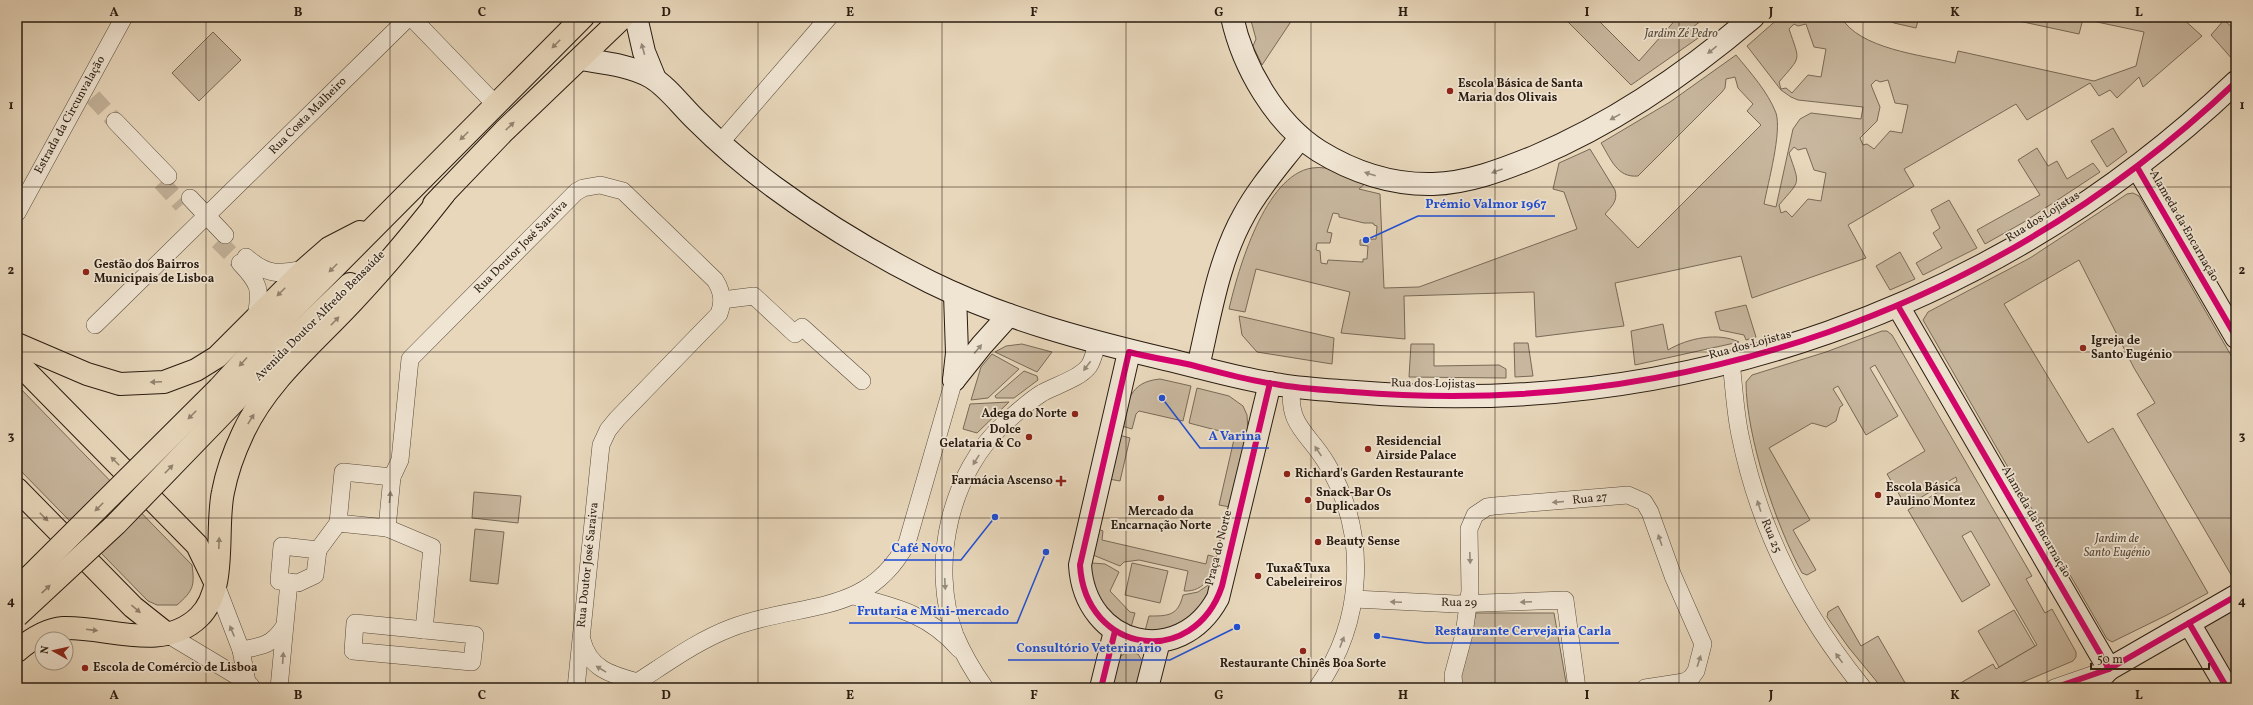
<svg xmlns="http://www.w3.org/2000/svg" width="2253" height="705" viewBox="0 0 2253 705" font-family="Vollkorn,serif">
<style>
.green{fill:#c8b79e;stroke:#786a57;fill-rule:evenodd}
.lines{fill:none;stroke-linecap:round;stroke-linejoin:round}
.street-tunnel{stroke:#c2b299;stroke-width:17;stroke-dasharray:17 8;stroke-linecap:butt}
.street-casing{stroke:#594b3b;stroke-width:18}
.secondary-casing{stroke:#291c10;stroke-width:24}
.highway-casing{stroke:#291c10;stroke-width:24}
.street{stroke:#f0e5d3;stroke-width:17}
.secondary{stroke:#f0e5d3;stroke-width:22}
.highway{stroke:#e8d7bb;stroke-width:22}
.highway-bridge-casing{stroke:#291c10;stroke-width:24;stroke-linecap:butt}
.highway-bridge{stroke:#e8d7bb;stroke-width:22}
.cycleway-casing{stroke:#f0e5d3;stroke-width:8}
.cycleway{stroke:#d6006c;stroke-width:6}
.oneway{fill:#92836e}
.oneway2{fill:#968b7b}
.grid{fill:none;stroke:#291c10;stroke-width:1;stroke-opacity:0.55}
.poi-dot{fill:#8f2418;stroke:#f0e5d3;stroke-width:1.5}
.labels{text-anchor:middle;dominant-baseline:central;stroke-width:3.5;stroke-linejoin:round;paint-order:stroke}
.park-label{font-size:12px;font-style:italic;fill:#594a3b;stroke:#f0e5d3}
.poi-label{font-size:12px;font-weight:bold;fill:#291c10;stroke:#f0e5d3;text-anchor:start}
.street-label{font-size:12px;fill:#291c10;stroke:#f0e5d3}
.leader{fill:none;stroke:#1d4ed8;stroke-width:1.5}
.callout-dot{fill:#1d4ed8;stroke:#f0e5d3;stroke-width:1.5}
.callout-label{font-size:13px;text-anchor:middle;font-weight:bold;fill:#1d4ed8;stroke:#f0e5d3;stroke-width:3.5;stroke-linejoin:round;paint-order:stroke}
.neatline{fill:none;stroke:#291c10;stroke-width:1.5}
.grid-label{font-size:13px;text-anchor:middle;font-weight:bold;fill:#291c10}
</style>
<rect width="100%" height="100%" fill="#e8d7bb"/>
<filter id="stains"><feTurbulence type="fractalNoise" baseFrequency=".005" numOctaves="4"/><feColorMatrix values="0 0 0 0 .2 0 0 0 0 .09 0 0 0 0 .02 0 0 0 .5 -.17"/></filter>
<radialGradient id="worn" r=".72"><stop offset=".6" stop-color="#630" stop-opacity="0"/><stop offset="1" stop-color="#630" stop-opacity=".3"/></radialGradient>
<g class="green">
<polygon points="1250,17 1294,17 1262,65 1253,46 1256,39"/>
<polygon points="1563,17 1595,17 1639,61 1678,17 1706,17 1693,27 1701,36 1631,85"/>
<path d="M1780 17H1841C1859 49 1922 55 1955 63L1958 51 2094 81 2136 66 2144 32 2083 19 2079 34 2000 17H2181L2202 36 2143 87 2139 77 2117 98 2110 90 2099 96 2090 83 2027 120 2016 104 1904 169 1914 186 1848 225 1866 258 1752 298 1741 256 1615 283 1624 326 1536 337 1534 292 1404 296 1405 339 1341 333 1350 292 1256 269 1245 312 1229 309C1238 270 1265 175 1312 168 1330 165 1351 176 1368 181L1359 189 1380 194 1384 288 1419 287 1577 229 1564 192 1553 189 1559 163 1590 149 1615 190C1618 201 1612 206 1605 214L1638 248 1761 125 1747 111 1753 104 1738 88 1735 77 1726 79 1725 88 1722 92 1638 176C1617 178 1611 159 1601 143L1670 102 1736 55C1750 72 1768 92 1776 113 1782 132 1768 183 1764 204L1776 207 1793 129 1800 119 1811 113 1861 119 1863 107 1798 100 1791 97 1781 90 1747 46ZM1794 24 1798 26 1806 24 1814 47 1826 49 1821 77 1808 75 1792 93 1786 88 1781 89 1779 82C1802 55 1800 62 1789 29ZM1876 80 1880 82 1888 80 1895 103 1908 105 1902 133 1890 131 1874 149 1867 144 1863 145 1860 138 1877 121 1880 107 1871 85ZM1794 147 1798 150 1806 148 1814 170 1826 173 1821 201 1808 199 1792 217 1786 211 1781 213 1779 205C1801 179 1800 186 1789 153ZM1333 213 1339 214V217L1364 223H1373L1374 225 1377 226 1376 239 1360 240V245L1368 246 1367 259H1363V262L1328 260 1327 264 1321 263 1320 251 1316 250 1317 243H1330L1332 233 1327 232Z"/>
<polygon points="1881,17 1919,17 1916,28 1894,23"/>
<polygon points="2224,20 2236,31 2236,57 2233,60 2211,35"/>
<polygon points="213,32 241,60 199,101 172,73"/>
<polygon points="2113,128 2127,152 2107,167 2091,141"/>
<polygon points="2037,148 2048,166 2057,161 2067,179 2093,163 2100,172 2024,222 1985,244 1977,230 2040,195 2018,160"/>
<polygon points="2133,193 2139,196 2236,364 2236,576 2233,578 2137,414 2155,403 2134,368 2079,260 2004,304 2088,443 2113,428 2208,593 2167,615 2112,642 2107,639 1923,320 1928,312 2030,258 2127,194"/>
<polygon points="1949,200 1977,248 1923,275 1916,263 1942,248 1933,233 1940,228 1931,210"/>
<polygon points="1900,252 1915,279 1890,290 1876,266"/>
<polygon points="1746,305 1756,337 1746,340 1744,335 1720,330 1715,312"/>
<polygon points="1239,316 1334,338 1332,364 1257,352 1242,335"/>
<path d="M1663 324 1668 350C1688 338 1718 332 1739 342L1635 365 1631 331Z"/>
<path d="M1882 331H1887L1892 335 2032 576 2026 579 2045 613 2052 609 2076 652V657L2073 661 2009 688H1952L1993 664 1996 669 2037 645 1971 531 1962 536 1990 585 1962 602 1908 510 1957 481 1956 477 1906 506 1887 474 1925 451 1875 365 1870 368 1898 416 1866 435 1838 386 1833 389 1843 405 1840 407 1836 421 1826 427 1812 423 1769 448 1810 520 1793 530 1816 570 1807 575 1802 573C1776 526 1746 436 1746 382L1752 375 1826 352Z"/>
<polygon points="1514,343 1528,343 1533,376 1515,377"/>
<polygon points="1022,344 1052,352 1037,372 995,352 1006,346"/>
<polygon points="1411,344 1434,344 1434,366 1499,365 1506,369 1506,378 1409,377"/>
<polygon points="992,354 1019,369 988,398 971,400 981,367"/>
<polygon points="1024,371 1037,376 1038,380 1014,398 996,398 995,396"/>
<path d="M1160 379 1191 386 1183 421 1139 411 1136 414 1132 429 1122 426C1128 401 1129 382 1160 379Z"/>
<path d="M17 385 192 565C195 586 193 591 177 605H157L148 601 17 467Z"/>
<polygon points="1197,388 1229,396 1243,406 1247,415 1248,432 1230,507 1219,505 1235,435 1189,423"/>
<polygon points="1009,402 977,433 963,429 970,404"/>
<polygon points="1119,435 1130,438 1120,481 1109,479"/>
<polygon points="474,492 521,496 518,523 472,518"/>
<polygon points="475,529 504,532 498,584 470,581"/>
<path d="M1098 529 1103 531 1102 540 1206 564 1208 555 1219 558C1213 574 1205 592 1184 591L1188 571 1139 560 1124 562 1120 566 1093 555Z"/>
<polygon points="1092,563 1105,564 1119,572 1110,591 1130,612 1135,613 1131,627 1126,626 1099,602 1089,565"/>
<polygon points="1132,563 1168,571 1160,603 1125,595"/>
<path d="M1211 583H1213C1197 616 1183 630 1145 631L1149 616C1168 616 1178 616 1183 595L1198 592Z"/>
<polygon points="2236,604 2236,688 2203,632 2204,627"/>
<polygon points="1838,606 1861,646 1878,636 1908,688 1882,688 1849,648 1827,617 1828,612"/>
<polygon points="2014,610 2035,646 1999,667 1978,631"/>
<polygon points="1476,613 1554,613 1567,688 1463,688 1460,678"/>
<polygon points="1127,652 1138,654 1144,664 1139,688 1110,688 1118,658"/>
</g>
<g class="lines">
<g class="street-tunnel">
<polyline points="93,97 115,121"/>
<polyline points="161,182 182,205"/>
<polyline points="218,241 240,263"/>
</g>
<defs>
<g id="street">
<polyline points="411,17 495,104"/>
<polyline points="115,121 168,176"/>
<polyline points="720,143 829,17"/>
<polyline points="190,198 225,235"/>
<polyline points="17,213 124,17"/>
<path d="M246 257C268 276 278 274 305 269"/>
<path d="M240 263C260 284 261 289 256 317"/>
<polyline points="722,300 754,296 795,334 802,327 862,381"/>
<polyline points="95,325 409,17"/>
<path d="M1731 362C1734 387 1735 411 1740 435 1759 530 1802 613 1863 688"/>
<path d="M1292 387C1287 426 1309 433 1327 464 1369 534 1364 622 1317 688"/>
<path d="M392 477 400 460 410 359 576 192 583 188 600 185 623 191 715 280C722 291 724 301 719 314L617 419 608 430 601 445 576 688"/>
<polyline points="387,528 432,547 424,630"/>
<polygon points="282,546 318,550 315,575 298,583 279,581"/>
<polyline points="318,550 338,523 343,472 392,477 387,528 338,523"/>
<polyline points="215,582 241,650 247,682"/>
<path d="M854 596C896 607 930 615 959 649"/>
<polyline points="1354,599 1456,604 1565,600 1577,688"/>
<polygon points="355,623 475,635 472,662 353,651"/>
<polyline points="167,634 247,682 251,686"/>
<path d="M582 640C589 669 612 675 638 682"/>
<path d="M241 650C262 646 271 646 284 627"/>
<polyline points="279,688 289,582"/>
<path d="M628 688C662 667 694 642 731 628 800 601 867 618 907 543L954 380"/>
<path d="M985 688C973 671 963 654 955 635 929 565 950 471 1006 422 1017 412 1029 401 1042 393 1056 385 1079 379 1089 366 1093 360 1095 351 1097 343"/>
<polyline points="1454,688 1453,675 1464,634 1470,591 1469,529 1475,515 1487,507 1494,506 1628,495 1644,502 1650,512 1673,576 1703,644 1696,671 1691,678 1684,682 1645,688"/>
<polyline points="2054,688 2109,669"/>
</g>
<g id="secondary">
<polyline points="636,17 644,52 655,79"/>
<path d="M1232 17C1243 67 1275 123 1319 151 1353 172 1393 185 1433 184 1468 183 1502 170 1534 157 1615 123 1686 74 1753 17"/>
<path d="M580 59C604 63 629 65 651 77 668 87 682 107 697 121 721 145 747 167 774 187 823 223 876 255 930 282 1005 319 1085 340 1165 359 1204 368 1242 380 1281 385 1306 389 1330 390 1355 392 1682 420 1998 308 2236 82"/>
<polyline points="2137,167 2236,337"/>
<polyline points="1898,306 2109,669"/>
<path d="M1129 352 1080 565C1085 647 1179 670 1218 598L1270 383"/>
<path d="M1198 367C1210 316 1218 261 1244 215 1259 187 1281 163 1300 138"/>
<polyline points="954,380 957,353 955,294"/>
<polyline points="954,380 982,345 1009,315"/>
<polyline points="2189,623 2227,688"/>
<polyline points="1101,688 1115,631"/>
<polyline points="1147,688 1159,641"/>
<polyline points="2091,688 2109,669 2236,596"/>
</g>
<g id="highway">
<polyline points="434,204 504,131 623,17"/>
<polyline points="17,344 87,374 120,384 164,382 196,370 217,357 305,269 329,248 360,232"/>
<polyline points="17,362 197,545 215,582"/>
<polyline points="219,388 274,328 583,17"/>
<polyline points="234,402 295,337 350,284"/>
<polyline points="17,489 133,607 167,634"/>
<path d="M17 651C30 640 46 629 63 628 107 626 162 653 199 617 228 589 215 529 223 492 227 471 234 452 243 433 267 381 315 342 353 301 385 267 415 231 444 194"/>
</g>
</defs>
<use href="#street" class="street-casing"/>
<use href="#secondary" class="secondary-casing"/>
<use href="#highway" class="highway-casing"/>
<use href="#street" class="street"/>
<use href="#secondary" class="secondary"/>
<use href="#highway" class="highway"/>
<defs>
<g id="highway-bridge">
<polyline points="17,589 219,388"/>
<polyline points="17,616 116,524 234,402"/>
</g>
</defs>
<use href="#highway-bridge" class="highway-bridge-casing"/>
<use href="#highway-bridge" class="highway-bridge"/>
<defs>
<g id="cycleway">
<polyline points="2137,167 2236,337"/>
<polyline points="1898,306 2109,669"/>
<path d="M1270 383 1222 586C1194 670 1085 654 1080 565L1129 352C1148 357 1168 360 1187 364 1216 371 1245 380 1275 384 1301 389 1327 390 1353 392 1681 419 1997 309 2236 82"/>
<polyline points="2189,623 2227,688"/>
<polyline points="1101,688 1115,631"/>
<polyline points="2054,688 2109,669 2236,596"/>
</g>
</defs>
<use href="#cycleway" class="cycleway-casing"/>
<use href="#cycleway" class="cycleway"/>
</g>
<defs><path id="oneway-solid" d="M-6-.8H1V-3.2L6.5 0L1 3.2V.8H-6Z"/></defs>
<g class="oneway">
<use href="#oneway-solid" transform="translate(556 44) rotate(135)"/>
<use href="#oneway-solid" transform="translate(510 126) rotate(-44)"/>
<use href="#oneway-solid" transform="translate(464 136) rotate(135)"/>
<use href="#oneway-solid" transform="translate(333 268) rotate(135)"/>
<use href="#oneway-solid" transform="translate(281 292) rotate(135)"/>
<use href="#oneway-solid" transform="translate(335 321) rotate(-46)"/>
<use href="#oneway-solid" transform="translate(243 362) rotate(132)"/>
<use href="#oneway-solid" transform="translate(156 382) rotate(178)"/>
<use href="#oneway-solid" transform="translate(192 415) rotate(135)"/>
<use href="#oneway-solid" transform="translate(251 419) rotate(-58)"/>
<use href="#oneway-solid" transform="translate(115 461) rotate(-135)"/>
<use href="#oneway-solid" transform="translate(169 469) rotate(-46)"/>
<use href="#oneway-solid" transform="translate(99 507) rotate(135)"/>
<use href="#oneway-solid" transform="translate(44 517) rotate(45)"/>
<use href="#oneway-solid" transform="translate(219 543) rotate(-88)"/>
<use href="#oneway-solid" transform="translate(46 589) rotate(-43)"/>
<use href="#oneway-solid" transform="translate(136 609) rotate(40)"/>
<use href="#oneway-solid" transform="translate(92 630) rotate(7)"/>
</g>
<g class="oneway2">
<use href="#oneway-solid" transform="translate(643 49) rotate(-105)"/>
<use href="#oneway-solid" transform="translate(1712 50) rotate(141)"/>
<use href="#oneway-solid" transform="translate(1615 117) rotate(151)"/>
<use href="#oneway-solid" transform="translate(1497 171) rotate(160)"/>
<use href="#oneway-solid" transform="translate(1370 174) rotate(-162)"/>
<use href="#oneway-solid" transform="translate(978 349) rotate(-50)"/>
<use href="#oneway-solid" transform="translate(1087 366) rotate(127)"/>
<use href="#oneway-solid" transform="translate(1318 451) rotate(-124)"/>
<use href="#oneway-solid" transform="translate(976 460) rotate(122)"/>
<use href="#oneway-solid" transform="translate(390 497) rotate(-84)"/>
<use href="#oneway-solid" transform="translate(1558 502) rotate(175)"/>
<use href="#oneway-solid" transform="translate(1759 506) rotate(-108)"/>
<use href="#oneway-solid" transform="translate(1660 540) rotate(-109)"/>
<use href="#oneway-solid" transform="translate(1470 558) rotate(88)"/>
<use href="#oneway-solid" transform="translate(945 584) rotate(87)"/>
<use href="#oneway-solid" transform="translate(1396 602) rotate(-178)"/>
<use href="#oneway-solid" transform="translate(1526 602) rotate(177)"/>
<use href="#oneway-solid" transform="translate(232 631) rotate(-113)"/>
<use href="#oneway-solid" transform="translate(1342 642) rotate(-69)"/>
<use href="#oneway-solid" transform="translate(283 658) rotate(-86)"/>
<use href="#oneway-solid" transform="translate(1839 658) rotate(-126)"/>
<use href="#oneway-solid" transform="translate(1699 661) rotate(-72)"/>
<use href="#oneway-solid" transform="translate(601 669) rotate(-149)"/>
</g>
<path class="grid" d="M206 17V688M390 17V688M574 17V688M758 17V688M942 17V688M1126 17V688M1311 17V688M1495 17V688M1679 17V688M1863 17V688M2047 17V688M17 187H2236M17 352H2236M17 518H2236"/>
<g class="poi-dot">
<circle cx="1450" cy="91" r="4"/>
<circle cx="86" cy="272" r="4"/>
<circle cx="2083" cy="348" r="4"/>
<circle cx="1075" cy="414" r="4"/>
<circle cx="1029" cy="437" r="4"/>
<circle cx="1368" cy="449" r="4"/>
<circle cx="1287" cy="474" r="4"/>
<path d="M1059 475h4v4h4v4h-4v4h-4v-4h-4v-4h4z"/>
<circle cx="1878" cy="495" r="4"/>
<circle cx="1161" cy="498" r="4"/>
<circle cx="1308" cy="500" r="4"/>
<circle cx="1318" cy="542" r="4"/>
<circle cx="1258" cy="576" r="4"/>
<circle cx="1303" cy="651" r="4"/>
<circle cx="85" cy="668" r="4"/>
</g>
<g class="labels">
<g class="park-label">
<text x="1681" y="34">Jardim Zé Pedro</text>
<text x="2117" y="539">Jardim de<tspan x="2117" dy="14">Santo Eugénio</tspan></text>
</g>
<g class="poi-label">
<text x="1458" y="84">Escola Básica de Santa<tspan x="1458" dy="14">Maria dos Olivais</tspan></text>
<text x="94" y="265">Gestão dos Bairros<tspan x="94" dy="14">Municipais de Lisboa</tspan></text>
<text x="2091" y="341">Igreja de<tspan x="2091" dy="14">Santo Eugénio</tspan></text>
<text x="1067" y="414" text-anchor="end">Adega do Norte</text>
<text x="1021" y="430" text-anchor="end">Dolce<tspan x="1021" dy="14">Gelataria &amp; Co</tspan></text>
<text x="1376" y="442">Residencial<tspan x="1376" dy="14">Airside Palace</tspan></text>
<text x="1295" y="474">Richard's Garden Restaurante</text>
<text x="1053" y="481" text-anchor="end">Farmácia Ascenso</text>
<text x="1886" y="488">Escola Básica<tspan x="1886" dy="14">Paulino Montez</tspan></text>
<text x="1316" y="493">Snack-Bar Os<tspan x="1316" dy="14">Duplicados</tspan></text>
<text x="1161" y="512" text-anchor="middle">Mercado da<tspan x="1161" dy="14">Encarnação Norte</tspan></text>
<text x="1326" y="542">Beauty Sense</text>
<text x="1266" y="569">Tuxa&amp;Tuxa<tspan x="1266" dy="14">Cabeleireiros</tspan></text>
<text x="1303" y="664" text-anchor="middle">Restaurante Chinês Boa Sorte</text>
<text x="93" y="668">Escola de Comércio de Lisboa</text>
</g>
<g class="street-label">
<text transform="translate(70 115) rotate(-61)">Estrada da Circunvalação</text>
<text transform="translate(308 116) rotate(-45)">Rua Costa Malheiro</text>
<text transform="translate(2043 217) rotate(-32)">Rua dos Lojistas</text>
<text transform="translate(2184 226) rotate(60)">Alameda da Encarnação</text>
<text transform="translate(521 247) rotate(-45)">Rua Doutor José Saraiva</text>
<text transform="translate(320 316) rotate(-45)">Avenida Doutor Alfredo Bensaúde</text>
<text transform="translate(1750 345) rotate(-15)">Rua dos Lojistas</text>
<text transform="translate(1433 384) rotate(1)">Rua dos Lojistas</text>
<text transform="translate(1590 499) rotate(-6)">Rua 27</text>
<text transform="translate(2036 522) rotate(60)">Alameda da Encarnação</text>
<text transform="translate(1771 536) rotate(68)">Rua 25</text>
<text transform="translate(1219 548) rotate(-76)">Praça do Norte</text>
<text transform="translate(588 565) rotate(-84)">Rua Doutor José Saraiva</text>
<text transform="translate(1459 603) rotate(1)">Rua 29</text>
</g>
</g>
<path class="leader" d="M1366 240L1418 216H1555M1162 398L1200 448H1269M995 517L961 560H884M1046 552L1017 623H849M1377 636L1426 643H1619M1237 627L1170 660H1008"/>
<g class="callout-dot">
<circle cx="1366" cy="240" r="4"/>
<circle cx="1162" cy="398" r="4"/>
<circle cx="995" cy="517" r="4"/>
<circle cx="1046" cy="552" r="4"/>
<circle cx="1377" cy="636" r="4"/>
<circle cx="1237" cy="627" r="4"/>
</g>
<g class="callout-label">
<text x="1486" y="208">Prémio Valmor 1967</text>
<text x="1235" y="440">A Varina</text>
<text x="922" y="552">Café Novo</text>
<text x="933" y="615">Frutaria e Mini-mercado</text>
<text x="1523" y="635">Restaurante Cervejaria Carla</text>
<text x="1089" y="652">Consultório Veterinário</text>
</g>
<rect width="2253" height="705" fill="none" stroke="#e8d7bb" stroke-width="44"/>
<g transform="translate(54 651) rotate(278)"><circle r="19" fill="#f0e5d3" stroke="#a09585"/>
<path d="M0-3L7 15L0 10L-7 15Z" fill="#8f2418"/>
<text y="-6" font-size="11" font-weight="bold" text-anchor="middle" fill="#291c10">N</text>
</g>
<path d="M2091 663v6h118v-6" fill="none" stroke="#291c10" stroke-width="2"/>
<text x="2097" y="663" font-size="12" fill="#291c10" stroke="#f0e5d3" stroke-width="3" paint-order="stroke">50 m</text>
<rect x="22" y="22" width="2209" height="661" class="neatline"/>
<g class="grid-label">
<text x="114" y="16">A</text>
<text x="298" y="16">B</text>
<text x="482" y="16">C</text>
<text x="666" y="16">D</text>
<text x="850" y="16">E</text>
<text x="1034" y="16">F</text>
<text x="1219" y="16">G</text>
<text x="1403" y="16">H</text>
<text x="1587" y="16">I</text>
<text x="1771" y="16">J</text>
<text x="1955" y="16">K</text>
<text x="2139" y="16">L</text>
<text x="11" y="109">1</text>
<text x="2242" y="109">1</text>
<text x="11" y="274">2</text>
<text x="2242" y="274">2</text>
<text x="11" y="440">3</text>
<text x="2242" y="440">3</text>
<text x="11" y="605">4</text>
<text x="2242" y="605">4</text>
<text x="114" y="699">A</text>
<text x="298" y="699">B</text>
<text x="482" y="699">C</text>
<text x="666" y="699">D</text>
<text x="850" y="699">E</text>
<text x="1034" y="699">F</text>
<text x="1219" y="699">G</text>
<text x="1403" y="699">H</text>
<text x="1587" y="699">I</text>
<text x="1771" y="699">J</text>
<text x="1955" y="699">K</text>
<text x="2139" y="699">L</text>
</g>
<rect width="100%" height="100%" filter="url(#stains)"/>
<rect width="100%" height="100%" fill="url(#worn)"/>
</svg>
